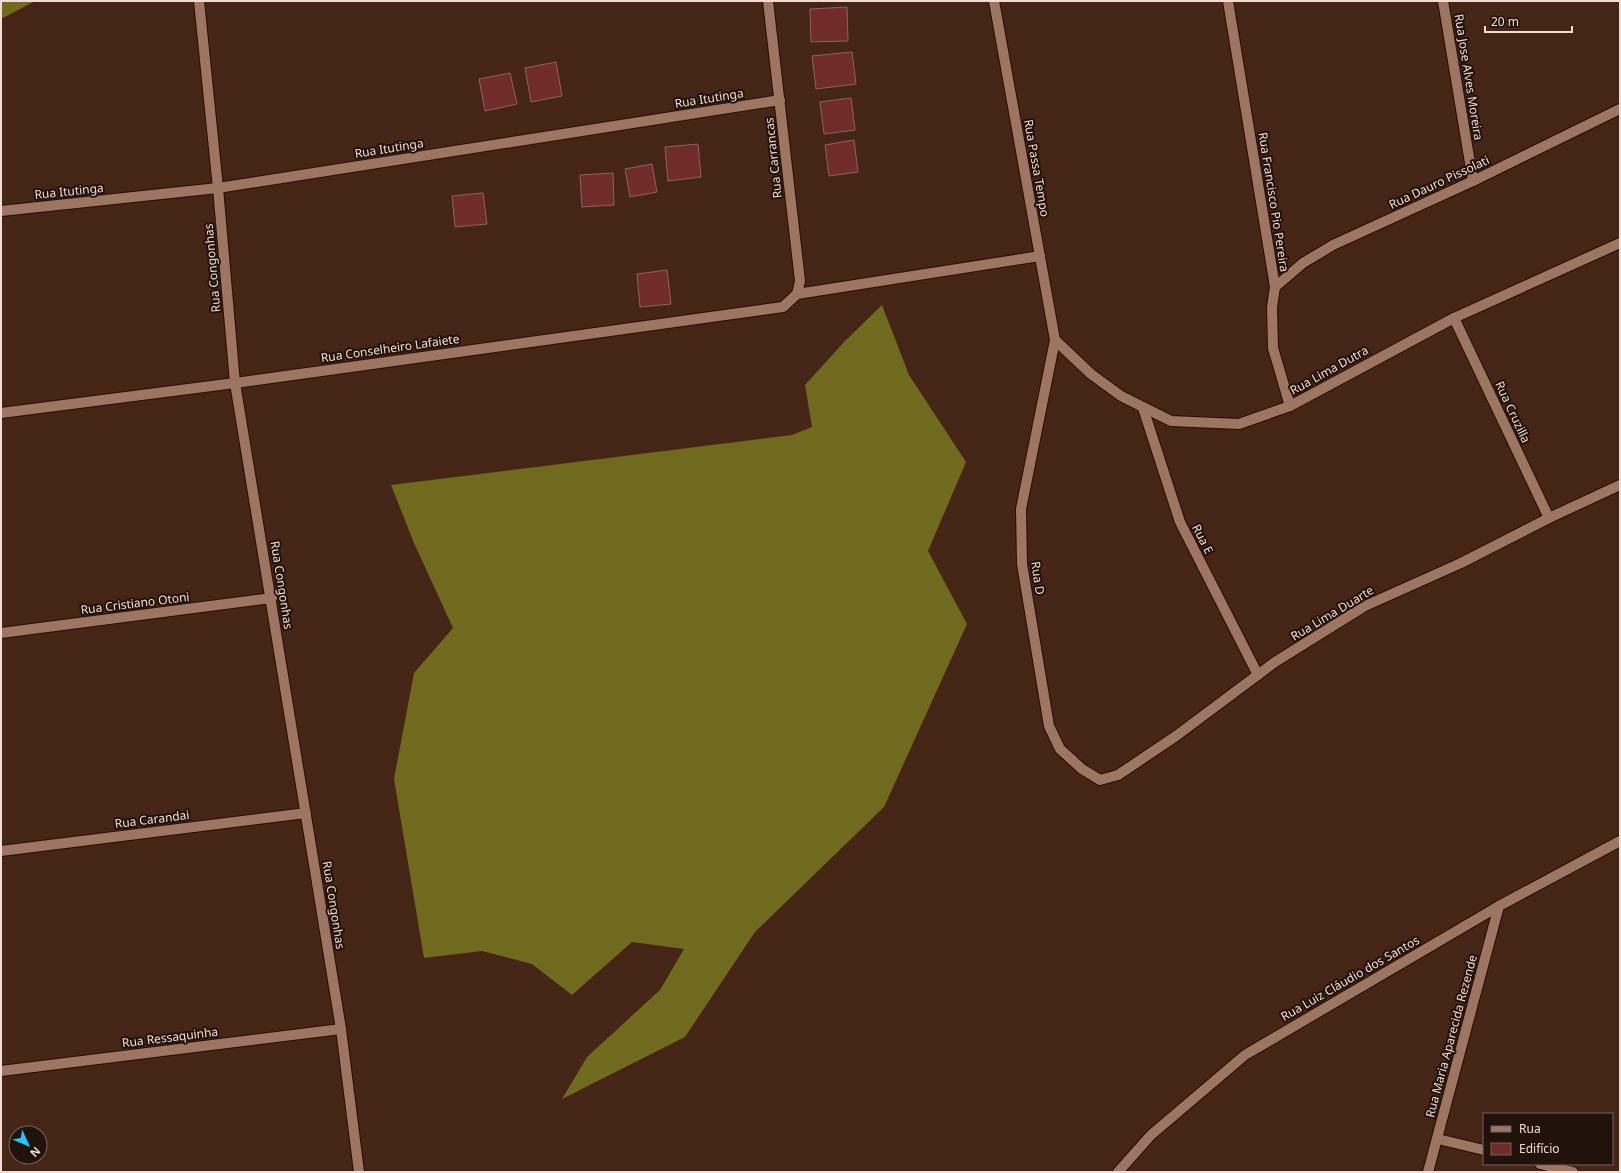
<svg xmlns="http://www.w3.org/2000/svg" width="1621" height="1173" viewBox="0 0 1621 1173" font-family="'Noto Sans',sans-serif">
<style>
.forest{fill:#6f6a1e}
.building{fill:#6f2c28;stroke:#8e635f}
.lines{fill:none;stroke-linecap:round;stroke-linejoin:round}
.street-casing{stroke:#2a0c00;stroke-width:12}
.street{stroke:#9c7563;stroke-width:10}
.labels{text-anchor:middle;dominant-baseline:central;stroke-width:4;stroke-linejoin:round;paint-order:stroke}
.street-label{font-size:12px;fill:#f2dcd2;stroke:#21120b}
</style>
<rect width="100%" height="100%" fill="#452515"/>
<g class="forest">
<polygon points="1,1 35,1 1,19"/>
<polygon points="882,305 909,375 966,462 928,551 967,624 884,807 755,932 685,1037 562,1099 587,1057 660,990 684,949 632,942 572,995 532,964 482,951 424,958 394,779 414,673 453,628 414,543 391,485 792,435 812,427 805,385 845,341"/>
</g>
<g class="building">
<polygon points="847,7 848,41 811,42 810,9"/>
<polygon points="852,52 856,84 816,89 812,56"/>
<polygon points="556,62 562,96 531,102 525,68"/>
<polygon points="510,73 517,104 485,111 479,79"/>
<polygon points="851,98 855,130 824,134 820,102"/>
<polygon points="854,140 858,172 829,176 825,145"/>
<polygon points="698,144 701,177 668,181 665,147"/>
<polygon points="652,164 657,192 630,197 625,169"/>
<polygon points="613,173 614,205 582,207 580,175"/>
<polygon points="483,193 487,224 455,227 452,196"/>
<polygon points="667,270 671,304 640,307 637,274"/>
</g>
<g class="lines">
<defs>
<g id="street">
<polyline points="199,1 218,188 235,383 341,1029 359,1172"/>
<polyline points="994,1 1055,340 1021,509 1022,564 1049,726 1060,749 1082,769 1100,780 1118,775 1176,736 1275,662 1365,606 1461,563 1549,518 1620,485"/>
<polyline points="1228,1 1275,287 1272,307 1273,348 1290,406"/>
<polyline points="1443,1 1473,181"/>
<polyline points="1,211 218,188 780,100"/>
<polyline points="1275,287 1303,263 1333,245 1473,181 1620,109"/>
<polyline points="797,294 1040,256"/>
<polyline points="1454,318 1549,518"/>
<polyline points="1055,340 1091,374 1121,396 1171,421 1239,424 1290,406 1454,318 1620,243"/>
<polyline points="1143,408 1180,522 1258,675"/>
<polyline points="1,413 235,383 783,307 797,294 800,281 768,1"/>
<polyline points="1,633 272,598"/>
<polyline points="1,851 306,813"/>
<polyline points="1,1071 341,1029"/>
<polyline points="1438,1139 1484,1150"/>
<polyline points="1540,1164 1573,1172"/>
<polyline points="1118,1172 1151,1135 1245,1055 1499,906 1620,841"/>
<polyline points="1428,1172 1499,906"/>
</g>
</defs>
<use href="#street" class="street-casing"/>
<use href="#street" class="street"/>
</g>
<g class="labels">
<g class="street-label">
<text transform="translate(1469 77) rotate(81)">Rua Jose Alves Moreira</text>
<text transform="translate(709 98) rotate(-9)">Rua Itutinga</text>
<text transform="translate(389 148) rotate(-9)">Rua Itutinga</text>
<text transform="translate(773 158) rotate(-96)">Rua Carrancas</text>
<text transform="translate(1037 168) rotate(80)">Rua Passa Tempo</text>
<text transform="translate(1439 182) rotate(-25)">Rua Dauro Pissolati</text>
<text transform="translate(69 191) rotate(-6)">Rua Itutinga</text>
<text transform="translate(1274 202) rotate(81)">Rua Francisco Pio Pereira</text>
<text transform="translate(212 268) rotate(-95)">Rua Congonhas</text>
<text transform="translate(390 348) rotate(-8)">Rua Conselheiro Lafaiete</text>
<text transform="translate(1329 370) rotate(-29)">Rua Lima Dutra</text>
<text transform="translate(1513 412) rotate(65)">Rua Cruzilla</text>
<text transform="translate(1203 539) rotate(63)">Rua E</text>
<text transform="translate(1038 578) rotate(82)">Rua D</text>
<text transform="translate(282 585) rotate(81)">Rua Congonhas</text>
<text transform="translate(135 603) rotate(-7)">Rua Cristiano Otoni</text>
<text transform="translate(1332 613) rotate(-31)">Rua Lima Duarte</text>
<text transform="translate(152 819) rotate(-7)">Rua Carandai</text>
<text transform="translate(334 905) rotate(81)">Rua Congonhas</text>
<text transform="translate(1350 978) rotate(-30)">Rua Luiz Cláudio dos Santos</text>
<text transform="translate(1451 1036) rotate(-75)">Rua Maria Aparecida Rezende</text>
<text transform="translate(170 1037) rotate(-7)">Rua Ressaquinha</text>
</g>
</g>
<rect width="1621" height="1173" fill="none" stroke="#f2dcd2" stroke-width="4"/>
<rect x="1483" y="1113" width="130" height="52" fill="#21120b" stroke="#75635b"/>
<rect x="1491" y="1126" width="20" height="6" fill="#9c7563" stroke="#75635b"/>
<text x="1519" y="1133" font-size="12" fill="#f2dcd2">Rua</text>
<rect x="1491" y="1143" width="20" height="12" fill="#6f2c28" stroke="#75635b"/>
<text x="1519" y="1153" font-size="12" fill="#f2dcd2">Edifício</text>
<g transform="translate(28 1145) rotate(134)"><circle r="19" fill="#21120b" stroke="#75635b"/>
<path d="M0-3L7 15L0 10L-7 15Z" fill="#20c9fd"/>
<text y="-6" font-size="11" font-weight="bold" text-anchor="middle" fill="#f2dcd2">N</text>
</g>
<path d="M1485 26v6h87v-6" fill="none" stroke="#f2dcd2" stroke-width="2"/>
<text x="1491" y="26" font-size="12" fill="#f2dcd2" stroke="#21120b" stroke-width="3" paint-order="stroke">20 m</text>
</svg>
